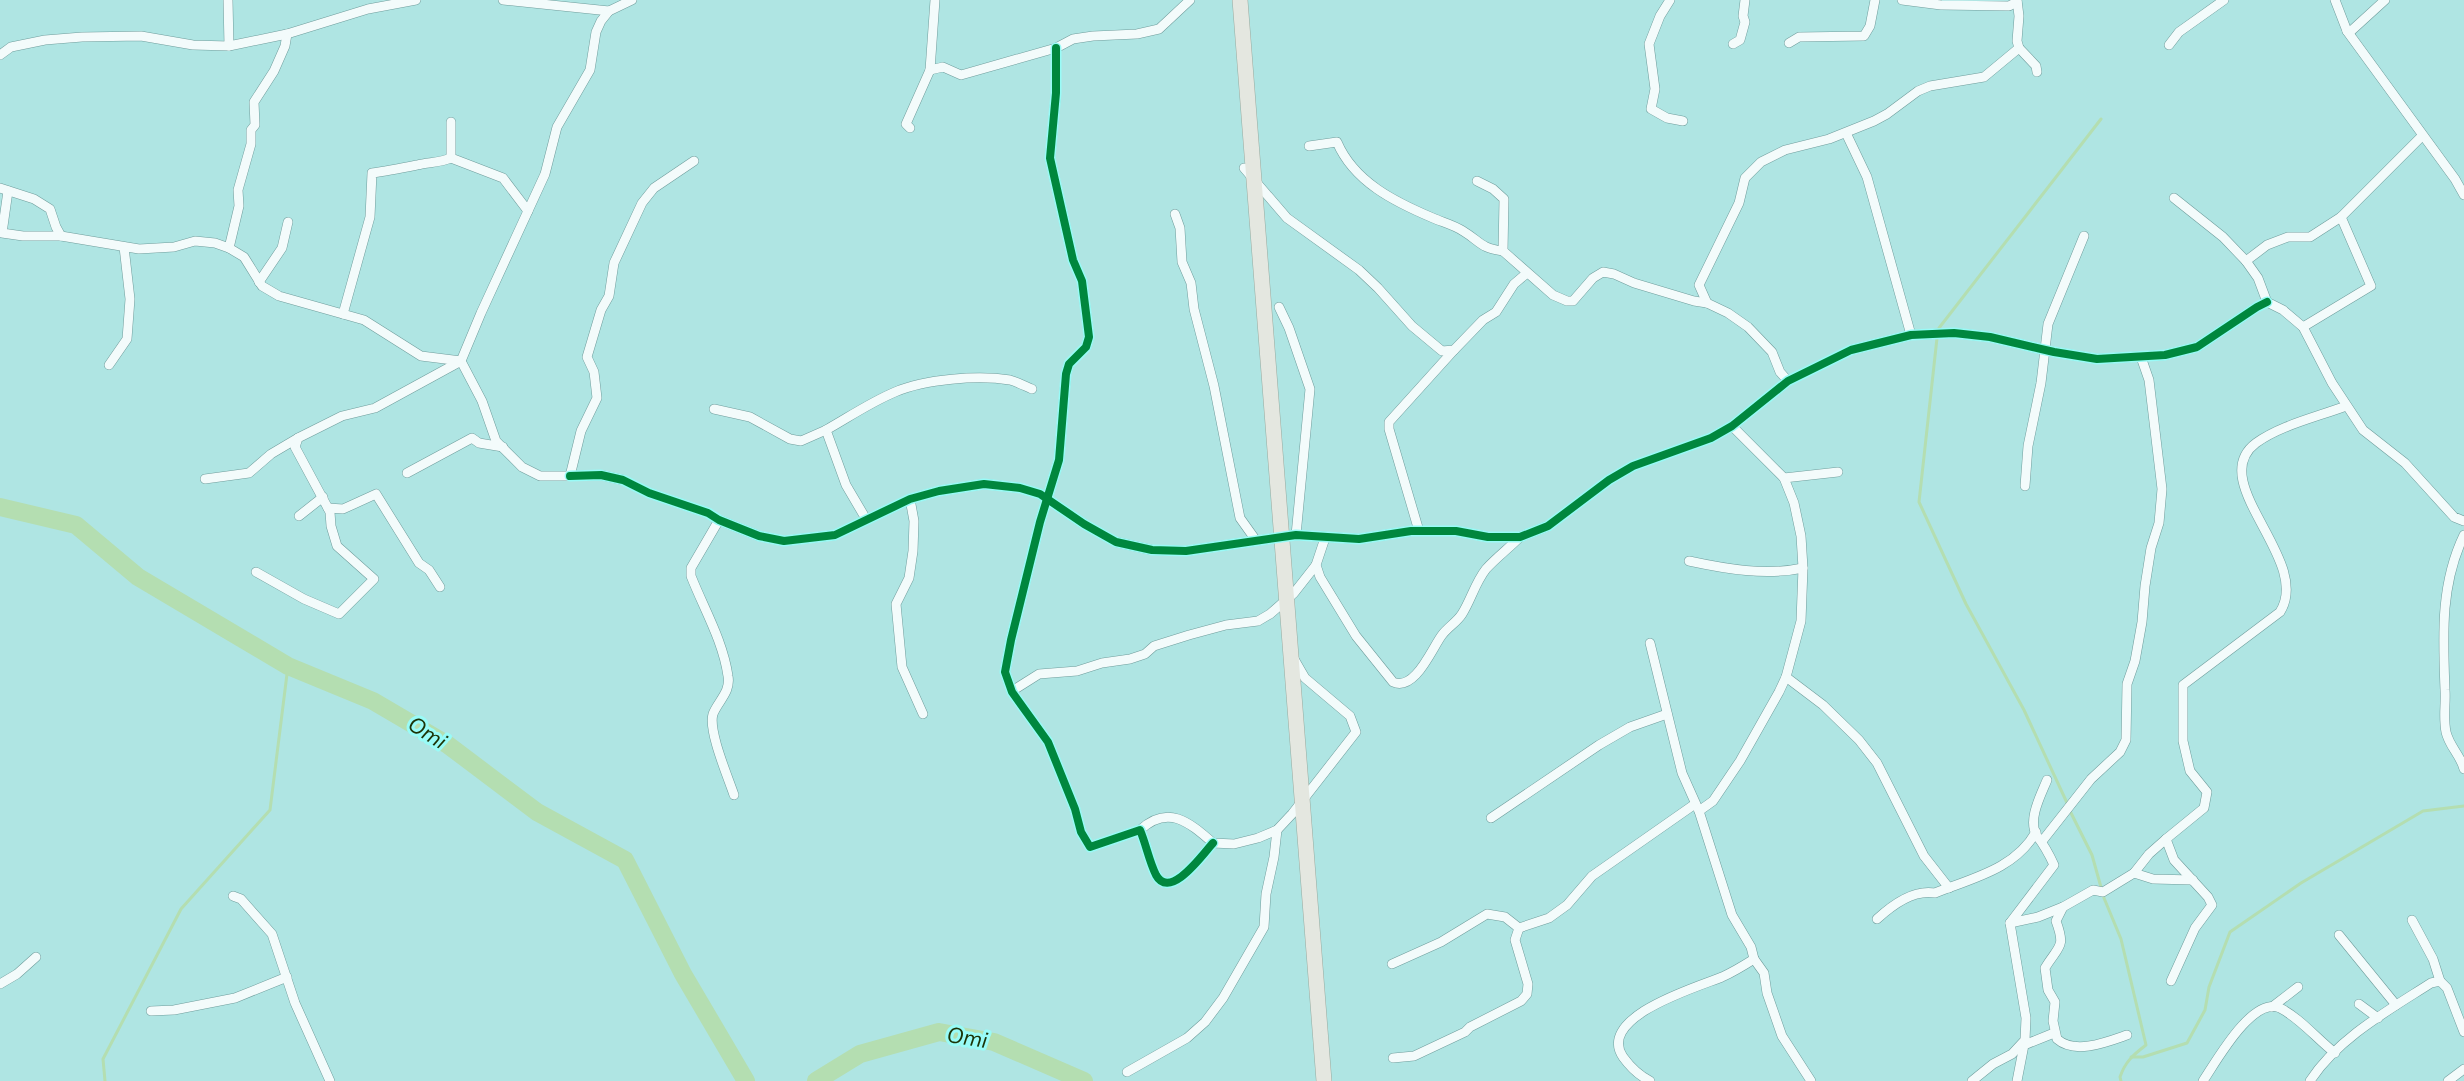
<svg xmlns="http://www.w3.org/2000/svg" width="2464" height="1081" viewBox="0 0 2464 1081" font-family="'Nunito Sans',sans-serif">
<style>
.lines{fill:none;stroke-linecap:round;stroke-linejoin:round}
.stream{stroke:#b4deb1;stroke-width:3}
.river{stroke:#b4deb1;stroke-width:18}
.minor-casing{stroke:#6f9d9c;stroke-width:10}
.trunk-casing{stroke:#98aa9f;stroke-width:16}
.minor{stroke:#f3fbfb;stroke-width:9}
.trunk{stroke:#e4e7e0;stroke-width:15}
.cycleway-casing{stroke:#99fbf7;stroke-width:11}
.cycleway{stroke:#00873e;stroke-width:8}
.labels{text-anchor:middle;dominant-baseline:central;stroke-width:6;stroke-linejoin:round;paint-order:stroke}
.water-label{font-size:22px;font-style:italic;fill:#1c3306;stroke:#99fbf7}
</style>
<rect width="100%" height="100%" fill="#afe5e3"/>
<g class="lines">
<g class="stream">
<polyline points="1939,328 2101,119"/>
<polyline points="1937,338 1919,502 1966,604 2024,710 2068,805"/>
<path d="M2070 811 2092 855 2104 898 2121 939 2146 1045C2133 1055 2125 1062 2120 1077L2121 1081"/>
<polyline points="2131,1057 2143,1057 2187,1043 2205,1010 2209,987 2230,932 2301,883 2423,811 2464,806"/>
<polyline points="105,1081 103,1059 181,909 270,810 288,666"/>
</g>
<g class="river">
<polyline points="0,507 76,525 138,577 288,666 373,701 448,745 537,812 625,860 683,974 746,1081"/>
<polyline points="816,1081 860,1054 939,1032 994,1042 1084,1081"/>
</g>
<defs>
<g id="minor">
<polyline points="228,0 229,46"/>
<polyline points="503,0 609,11 632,0"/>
<polyline points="1670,0 1660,16 1649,44 1655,89 1651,109 1667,118 1683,121"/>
<polyline points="1902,0 1941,5 2009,6 2017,2"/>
<polyline points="2017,0 2019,16 2017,41 2019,48 2036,66 2037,72"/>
<polyline points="2335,0 2347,31 2455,179 2464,195"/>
<polyline points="2347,31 2351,31 2385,0"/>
<polyline points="1789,43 1799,37 1864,36 1870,26 1875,0"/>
<polyline points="1733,44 1740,40 1745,22 1743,16 1745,0"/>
<polyline points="2169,45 2179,32 2224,0"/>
<path d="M1056 48V93L1050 158 1073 260 1082 281 1089 337 1086 347 1069 364 1066 374 1059 460 1040 522 1011 640 1005 672 1012 692 1048 742 1075 809 1081 832 1090 847 1140 830C1146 844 1149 861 1156 875 1170 901 1203 854 1213 843"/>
<polyline points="0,55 11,47 45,40 82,37 141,36 193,45 229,46 287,34 368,9 416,0"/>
<polyline points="930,70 943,67 961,75 1056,48 1073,39 1093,36 1137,34 1159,29 1190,0"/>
<polyline points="451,122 451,158 503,178 528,211"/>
<polyline points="910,128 906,124 930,70 935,0"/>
<polyline points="1846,133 1867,177 1911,335"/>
<path d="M1309 146 1337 142C1354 182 1395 202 1433 218 1442 222 1454 225 1463 231 1481 242 1480 248 1503 251"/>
<polyline points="1244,168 1287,218 1359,270 1378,288 1412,326 1442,351 1454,350 1483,320 1496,312 1514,284 1527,273"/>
<polyline points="1477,181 1493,189 1504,199 1503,251 1553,295 1567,301 1573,301 1593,278 1603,272 1614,274 1634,283 1694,301 1707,303 1728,313 1748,327 1772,352 1780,372 1788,381"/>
<polyline points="0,188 34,199 50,209 56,227 61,236 139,249 174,247 195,241 215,243 229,248 244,257 262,286 279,296 364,320 421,356 461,361"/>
<polyline points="8,191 2,233 23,236 61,236"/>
<polyline points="2174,198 2223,237 2246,261 2258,278 2267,302 2283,310 2303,327 2332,383 2363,430 2405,463 2454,517 2464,521"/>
<polyline points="1175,214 1180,228 1182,262 1191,283 1194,309 1214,386 1240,518 1255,539"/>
<polyline points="229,248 239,206 238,190 251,144 251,130 255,125 254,102 274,71 285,46 287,34"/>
<polyline points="2246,261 2267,245 2288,237 2310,237 2341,217 2422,136"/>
<polyline points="259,282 282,248 288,222"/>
<polyline points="1707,303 1699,285 1739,203 1745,178 1761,162 1785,150 1829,139 1874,121 1887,114 1918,91 1930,86 1984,77 2019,48"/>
<polyline points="1279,307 1289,328 1310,389 1296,535"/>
<path d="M343 314 370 217 372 173C387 171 402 168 417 165 429 162 439 163 451 158"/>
<polyline points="2303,327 2371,286 2341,217"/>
<polyline points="461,361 482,401 496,441 522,467 540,476 570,476 581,431 597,398 594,372 587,357 601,310 609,296 614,263 642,203 654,188 694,161"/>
<polyline points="109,365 127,339 130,299 124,247"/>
<polyline points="714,409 750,417 790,439 801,441 826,430"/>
<polyline points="407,473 472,438 479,443 503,447"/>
<polyline points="570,476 601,475 623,480 649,493 708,513 719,520 759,536 784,541 835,535 910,499 939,491 984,484 1020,488 1040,494 1084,524 1116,542 1152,550 1186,551 1296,535 1359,539 1411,531 1456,531 1488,537 1520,537 1548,526 1609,480 1633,466 1711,438 1732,426 1788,381 1851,350 1911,335 1954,333 1990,337 2054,352 2097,359 2165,355 2197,347 2257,307 2267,302"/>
<polyline points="1784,478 1838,472"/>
<polyline points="205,479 249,473 271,454 298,438"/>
<polyline points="2025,486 2028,446 2041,383 2048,324 2084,236"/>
<polyline points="910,499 914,521 913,551 909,578 896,604 902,667 923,714"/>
<polyline points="328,508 343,509 376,494 419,563 429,570 440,587"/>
<polyline points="299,516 323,497"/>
<path d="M866 519 846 485 826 430C849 417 871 402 895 392 925 379 978 375 1010 380 1017 382 1025 386 1032 389"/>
<path d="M719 520 691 568V576C704 609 723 641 728 676 731 692 718 701 713 714 708 731 728 777 734 795"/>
<polyline points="1419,531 1389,429 1389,422 1454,350"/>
<path d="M2464 535C2440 585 2443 636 2445 690 2446 704 2443 717 2446 732 2449 746 2461 756 2464 769"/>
<path d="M1325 538 1316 565 1320 577 1356 636 1393 682C1415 692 1432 648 1442 635 1448 627 1457 622 1462 614 1471 600 1475 583 1486 569 1496 558 1509 548 1520 537"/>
<path d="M1689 561C1726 569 1766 576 1803 568"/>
<polyline points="256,572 304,599 339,614 374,579 337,546 331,526 330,512 295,447 298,438 342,416 375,408 461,361 481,313 545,174 557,127 590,70 596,32 601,21 609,11"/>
<path d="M1650 643 1682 773 1699 811 1732 915 1751 947 1754 959C1743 966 1733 972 1722 977 1697 987 1596 1017 1623 1057 1631 1068 1638 1075 1650 1081"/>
<polyline points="1786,677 1823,705 1859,740 1877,763 1924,856 1949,888"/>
<polyline points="1012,691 1039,674 1077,671 1102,663 1130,659 1145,654 1154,646 1189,635 1226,625 1258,621 1270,614 1294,593 1316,565"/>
<polyline points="1699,811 1713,801 1740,761 1779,692 1786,677 1801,621 1803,568 1801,536 1794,503 1784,478 1732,426"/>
<polyline points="1491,818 1599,745 1630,727 1667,714"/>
<path d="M1140 830C1168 804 1189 822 1213 843L1234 844 1258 838 1277 830 1292 814 1356 732 1350 716 1305 678 1294 659"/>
<polyline points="2043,840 2091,779 2120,752 2126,740 2127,684 2135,661 2142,622 2145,586 2151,548 2159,523 2162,489 2149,380 2141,357"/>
<polyline points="2134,873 2149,854 2166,839"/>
<polyline points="233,896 241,899 272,934 295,1003 330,1081"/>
<path d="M2063 907 2056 921C2066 948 2059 945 2045 968L2048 990 2055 1002 2053 1021 2057 1039C2075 1055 2107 1042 2127 1035"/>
<path d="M1877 919C1892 905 1913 889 1935 893 1973 878 2015 869 2036 832"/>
<polyline points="2412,920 2433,959 2440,981"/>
<polyline points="2010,923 2038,917 2063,907 2093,890 2103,892 2134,873 2153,879 2193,880"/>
<polyline points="2339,935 2396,1005"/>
<polyline points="1754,959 1764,973 1767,993 1782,1036 1811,1081"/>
<polyline points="1392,964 1441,942 1487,914 1505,917 1519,928 1549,918 1567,905 1592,876 1695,804"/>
<path d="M2171 981 2195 928 2212 905 2208 897 2174 860 2166 839 2204 808 2207 792 2190 771 2183 741V685L2280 612C2313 560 2204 482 2256 443 2281 425 2317 417 2346 406"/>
<polyline points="0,984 17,974 36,957"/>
<polyline points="2359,1004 2378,1018"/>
<polyline points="2272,1007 2298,987"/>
<polyline points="151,1011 174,1010 235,998 287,977"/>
<polyline points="1393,1058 1414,1056 1465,1032 1470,1027 1521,1001 1527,994 1528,984 1515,940 1519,928"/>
<polyline points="1127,1072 1187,1038 1205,1022 1223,998 1264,927 1266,894 1274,857 1277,830"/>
<path d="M1972 1081 1993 1064 2012 1054 2025 1040 2026 1018 2010 923 2054 865C2049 854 2044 845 2037 836 2027 820 2041 795 2047 780"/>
<polyline points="2017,1081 2024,1045 2054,1033"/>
<path d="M2203 1081C2216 1062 2252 996 2280 1008 2300 1018 2317 1039 2335 1053"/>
<path d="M2310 1081C2338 1038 2389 1010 2431 983L2440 981 2447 988 2464 1032"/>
<polyline points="2448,1081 2464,1069"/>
</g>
<polyline id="trunk" points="1240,0 1324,1081"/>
</defs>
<use href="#minor" class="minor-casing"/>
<use href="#trunk" class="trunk-casing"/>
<use href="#minor" class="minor"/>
<use href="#trunk" class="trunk"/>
<defs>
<g id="cycleway">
<path d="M1056 48V93L1050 158 1073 260 1082 281 1089 337 1086 347 1069 364 1066 374 1059 460 1040 522 1011 640 1005 672 1012 692 1048 742 1075 809 1081 832 1090 847 1140 830C1146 844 1149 861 1156 875 1170 901 1203 854 1213 843"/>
<polyline points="570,476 601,475 623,480 649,493 708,513 719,520 759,536 784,541 835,535 910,499 939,491 984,484 1020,488 1040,494 1084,524 1116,542 1152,550 1186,551 1296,535 1359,539 1411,531 1456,531 1488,537 1520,537 1548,526 1609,480 1633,466 1711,438 1732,426 1788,381 1851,350 1911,335 1954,333 1990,337 2054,352 2097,359 2165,355 2197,347 2257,307 2267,302"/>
</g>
</defs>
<use href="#cycleway" class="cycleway-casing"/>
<use href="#cycleway" class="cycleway"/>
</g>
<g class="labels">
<g class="water-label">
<text transform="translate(427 733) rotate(32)">Omi</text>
<text transform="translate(967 1038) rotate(9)">Omi</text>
</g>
</g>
</svg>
